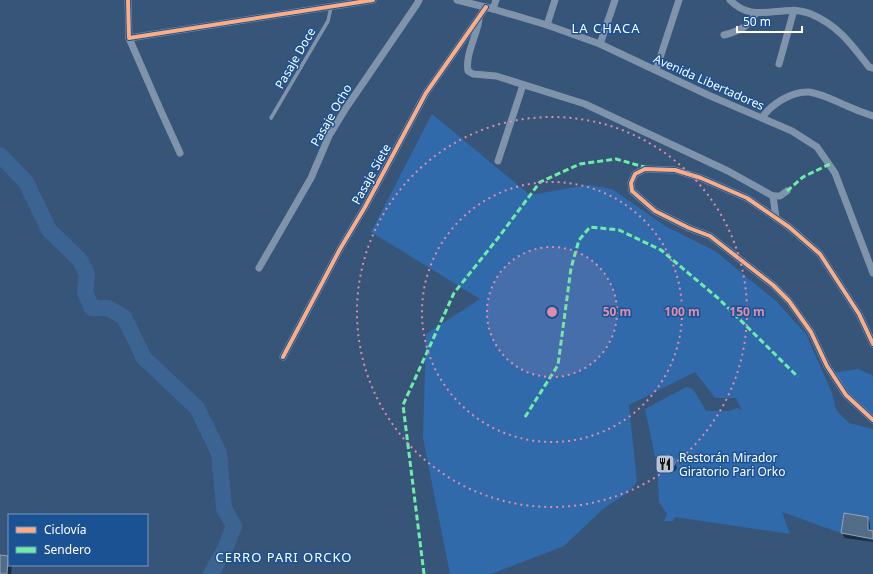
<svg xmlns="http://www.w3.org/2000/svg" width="873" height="574" viewBox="0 0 873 574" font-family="'Noto Sans',sans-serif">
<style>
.green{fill:#306aaa}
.shadow{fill:#0007}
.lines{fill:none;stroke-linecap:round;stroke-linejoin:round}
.river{stroke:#3c6492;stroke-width:16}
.building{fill:#536c88;stroke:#94a5b9}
.lane{stroke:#7f94ab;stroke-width:3.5}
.street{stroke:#7f94ab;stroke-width:7}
.quiet{stroke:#6deda7;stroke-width:3;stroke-dasharray:6 3;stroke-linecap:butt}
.cycleway-casing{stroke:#1b5294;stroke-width:6}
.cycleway{stroke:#ffac80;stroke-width:4}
.ring{fill:none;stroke:#e08cad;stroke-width:2;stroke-dasharray:2 4}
.labels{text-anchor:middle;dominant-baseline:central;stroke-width:3;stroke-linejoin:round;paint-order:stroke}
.street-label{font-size:12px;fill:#fff;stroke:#1b5294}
.poi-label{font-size:12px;fill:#fff;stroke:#1b5294;text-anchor:start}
.neighbourhood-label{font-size:13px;letter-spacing:1px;fill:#fff;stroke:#1b5294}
.centre{fill:#e08cad;stroke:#1b5294;stroke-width:2}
.ring-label{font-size:12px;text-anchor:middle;font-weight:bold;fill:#e08cad;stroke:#1b5294;stroke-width:3;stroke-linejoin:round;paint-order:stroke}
</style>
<rect width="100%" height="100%" fill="#365579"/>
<g class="green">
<polygon points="432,114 530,195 588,185 612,189 665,226 715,251 776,301 806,334 832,393 836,410 849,423 873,429 873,542 832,530 782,512 790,534 675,517 673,521 664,521 667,514 659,502 657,466 645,409 686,387 693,389 706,411 729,411 737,408 742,410 736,398 715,398 695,372 629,405 637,482 627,493 603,509 564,546 491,574 450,574 423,438 426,334 480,299 371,232"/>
<polygon points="858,369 872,375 873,377 873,420 846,395 832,373"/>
</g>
<g class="shadow">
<polygon points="666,456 669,456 673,458 677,468 675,471 670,473 666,469 662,461"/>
<polygon points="844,515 868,518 870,523 870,532 873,532 873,542 845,538 842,533"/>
<polygon points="0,556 7,557 9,560 9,565 12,565 11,574 0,574"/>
</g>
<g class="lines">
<polyline class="river" points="0,155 26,182 49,230 80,260 87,274 85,292 92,308 108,308 124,317 144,358 197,408 219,453 224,508 234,526 225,549 211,574"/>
</g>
<g class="building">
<circle cx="668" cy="462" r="7"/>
<polygon points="844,513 868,517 868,530 873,531 873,539 841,533"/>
<polygon points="0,555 8,556 7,574 0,574"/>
</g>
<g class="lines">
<polyline class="lane" points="271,118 328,21 331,7"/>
<g class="street">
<polyline points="128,0 129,38 373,0"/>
<polyline points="457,0 493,9 547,25 600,44 708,95 792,131 817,147 835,173 873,273"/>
<path d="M730 0C755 26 783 2 811 14 839 26 852 45 869 67L873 68"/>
<polyline points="493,9 496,0"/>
<path d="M479 19C477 36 465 54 468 71L473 74 496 76 585 104 728 171 773 196H780L787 191"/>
<polyline points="547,25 555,0"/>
<path d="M724 35C740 31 748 27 756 13"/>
<polyline points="129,38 160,109 180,153"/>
<polyline points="600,44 615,0"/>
<polyline points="779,64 794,10"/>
<polyline points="656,70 679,0"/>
<path d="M762 118C771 104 792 91 809 92 823 94 835 101 847 106 856 110 864 113 873 116"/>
<polyline points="498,161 523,85"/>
<polyline points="773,196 776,218"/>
<polyline points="259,268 311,178 329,136 346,108 417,4 419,0"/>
<polyline points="873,344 859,314 820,254 789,227 747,198 701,178 675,170 645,169 635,174 631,183 632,191 655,211 689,228 710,236 773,285 789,301 811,332 827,366 846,395 873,420"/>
<polyline points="283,357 340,249 365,207 426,93 486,7"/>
</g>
<g class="quiet">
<polyline points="787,191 803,177 830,164"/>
<polyline points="525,417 558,365 571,268 579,240 590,227 619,230 661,250 719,299 798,377"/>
<polyline points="424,574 403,405 454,293 498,238 540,182 580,164 616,159 648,168"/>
</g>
<defs>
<g id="cycleway">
<polyline points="128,0 129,38 373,0"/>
<polyline points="873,344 859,314 820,254 789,227 747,198 701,178 675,170 645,169 635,174 631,183 632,191 655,211 689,228 710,236 773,285 789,301 811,332 827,366 846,395 873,420"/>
<polyline points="283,357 340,249 365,207 426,93 486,7"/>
</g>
</defs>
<use href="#cycleway" class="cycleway-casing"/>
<use href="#cycleway" class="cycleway"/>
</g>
<circle cx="552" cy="312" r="65" fill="#e08cad" fill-opacity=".12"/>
<g class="ring">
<circle cx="552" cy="312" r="65"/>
<circle cx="552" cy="312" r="130"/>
<circle cx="552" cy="312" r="195"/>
</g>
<defs>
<symbol id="restaurant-square" viewBox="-11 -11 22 22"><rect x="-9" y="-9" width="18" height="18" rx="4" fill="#b9c4d0" stroke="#1b5294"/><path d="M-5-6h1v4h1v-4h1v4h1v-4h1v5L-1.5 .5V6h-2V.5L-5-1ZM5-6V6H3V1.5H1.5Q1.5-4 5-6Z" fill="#111"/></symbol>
</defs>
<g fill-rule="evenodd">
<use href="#restaurant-square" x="654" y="453" width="22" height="22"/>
</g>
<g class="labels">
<g class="street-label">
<text transform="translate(295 58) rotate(-60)">Pasaje Doce</text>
<text transform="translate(709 82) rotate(24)">Avenida Libertadores</text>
<text transform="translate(331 115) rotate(-60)">Pasaje Ocho</text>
<text transform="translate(371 174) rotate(-61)">Pasaje Siete</text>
</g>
<g class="poi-label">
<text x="679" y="457">Restorán Mirador<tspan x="679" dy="14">Giratorio Pari Orko</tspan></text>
</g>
<g class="neighbourhood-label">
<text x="606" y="28">LA CHACA</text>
<text x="284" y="557">CERRO PARI ORCKO</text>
</g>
</g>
<circle cx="552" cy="312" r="6" class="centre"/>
<g class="ring-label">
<text x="617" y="316">50 m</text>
<text x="682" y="316">100 m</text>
<text x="747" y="316">150 m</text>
</g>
<rect x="8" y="514" width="140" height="52" fill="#1b5294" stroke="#7697bf"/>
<rect x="16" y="527" width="20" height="6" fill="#ffac80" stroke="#7697bf"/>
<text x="44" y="534" font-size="12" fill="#ffffff">Ciclovía</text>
<rect x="16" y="547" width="20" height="6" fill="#6deda7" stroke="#7697bf"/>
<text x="44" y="554" font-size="12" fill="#ffffff">Sendero</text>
<path d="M737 26v6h65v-6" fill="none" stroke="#ffffff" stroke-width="2"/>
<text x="743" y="26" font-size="12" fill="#ffffff" stroke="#1b5294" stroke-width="3" paint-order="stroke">50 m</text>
</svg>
